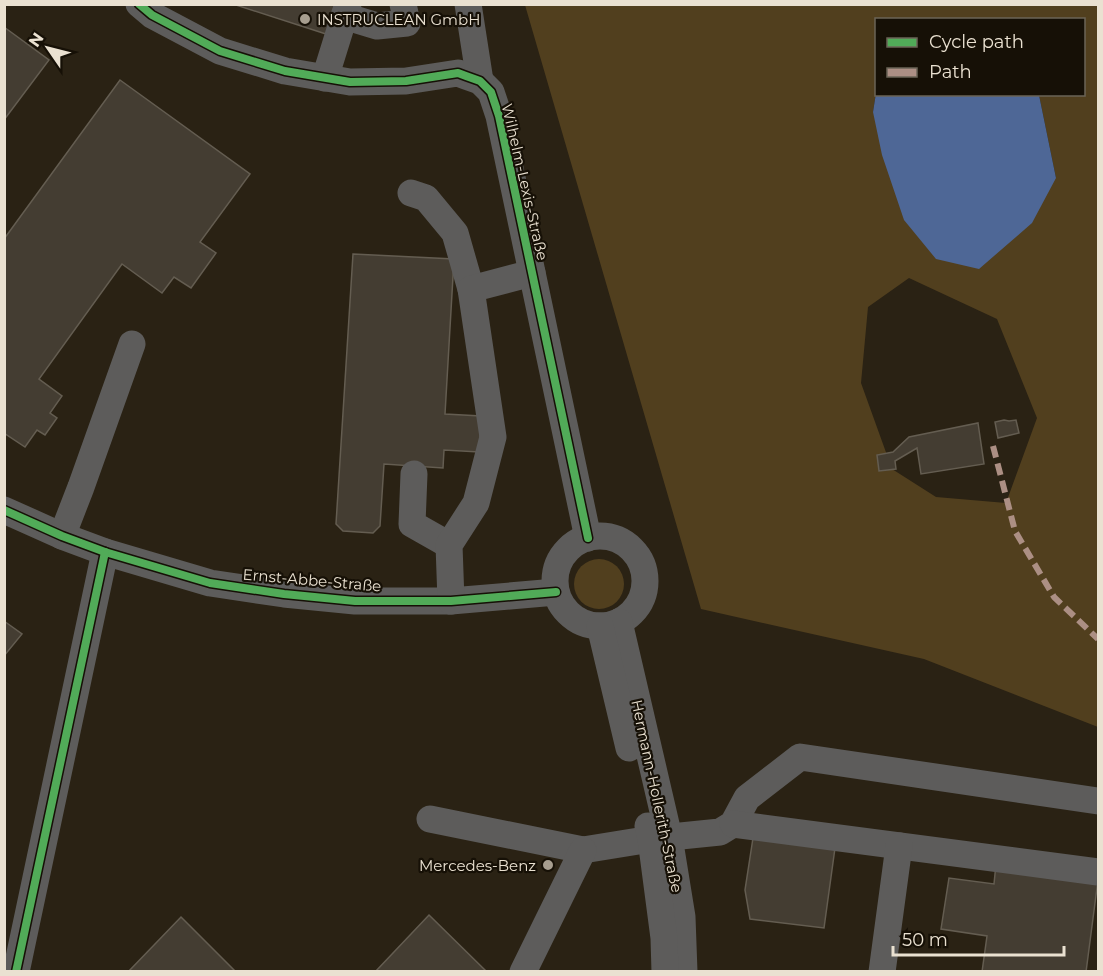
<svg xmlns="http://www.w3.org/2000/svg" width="1103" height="976" viewBox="0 0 1103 976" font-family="Montserrat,sans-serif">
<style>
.green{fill:#513f1e;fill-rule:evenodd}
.water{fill:#4e6796}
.building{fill:#443d32;stroke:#645d51;stroke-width:1.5}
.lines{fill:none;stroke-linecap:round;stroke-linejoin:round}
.minor{stroke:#5d5c5b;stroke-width:27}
.quiet{stroke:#ac8f84;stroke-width:6;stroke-dasharray:12 6;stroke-linecap:butt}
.cycleway-casing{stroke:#161006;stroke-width:11}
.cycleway{stroke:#51ab58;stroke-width:8}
.poi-dot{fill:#a79e8f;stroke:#161006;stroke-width:2}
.labels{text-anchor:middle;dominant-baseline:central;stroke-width:4.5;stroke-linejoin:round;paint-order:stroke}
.poi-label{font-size:15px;fill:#eae1d1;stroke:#161006;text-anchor:start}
.street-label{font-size:15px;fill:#eae1d1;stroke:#161006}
</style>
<rect width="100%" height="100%" fill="#2a2214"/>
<g class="green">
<path d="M525 5H1098V727L924 659 701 609ZM876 20H1084V94L1039 95 1056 178 873 112 876 93ZM909 278 997 319 1037 418 1006 503 936 497 892 469 861 383 868 307Z"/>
<circle cx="599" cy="584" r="25"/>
</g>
<polygon class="water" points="876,93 876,94 1039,95 1056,178 1032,223 979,269 936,259 904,220 882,155 873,112"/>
<g class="building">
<polygon points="233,4 335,4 326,34"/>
<polygon points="4,27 49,60 4,120"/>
<polygon points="120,80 250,174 200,242 216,253 191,288 174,277 162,293 122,264 39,379 62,396 50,413 57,418 45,435 37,430 25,447 4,433 4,239"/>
<polygon points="353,254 454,259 445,414 481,416 479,452 444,450 443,468 384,464 380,526 373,533 343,531 336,524"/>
<polygon points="1004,420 1009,421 1016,420 1019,433 998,438 995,422"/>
<polygon points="978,423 984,464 921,474 917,448 895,461 896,469 879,471 877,455 893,452 909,437"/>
<polygon points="4,621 22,634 4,656"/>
<polygon points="753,838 835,848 824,928 750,919 745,890"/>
<polygon points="996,864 1098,880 1086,972 982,972 987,936 941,929 949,878 994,884"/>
<polygon points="429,915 487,972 375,972"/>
<polygon points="181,917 236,972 128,972"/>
</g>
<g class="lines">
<g class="minor">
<polyline points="139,4 152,15 220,51 285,71 350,82 406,81 458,73 466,76 480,81 491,92 499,116 588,538"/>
<polyline points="468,4 480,81"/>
<polyline points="344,16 377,26 407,23 403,4"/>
<polyline points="325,78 348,4"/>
<polyline points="411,193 426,198 455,233 471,289"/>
<polyline points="414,474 412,524 449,545"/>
<polyline points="4,510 62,536 105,552 210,583 284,594 355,601 451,601 556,592"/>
<polyline points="62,536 81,487 132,344"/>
<circle cx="600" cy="581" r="45"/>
<polyline points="451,601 449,545 476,503 493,437 471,289 532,273"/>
<polyline points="619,622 669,837 682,917 684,972"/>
<polyline points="600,626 629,748"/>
<polyline points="430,819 583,850 651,839 720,832 733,824 747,798 800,757 1098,801"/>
<polyline points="733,824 1098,872"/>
<polyline points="648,826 651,839 664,938 665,972"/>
<polyline points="16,972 105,552"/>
<polyline points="523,972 583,850"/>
<polyline points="882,972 899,846"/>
</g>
<polyline class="quiet" points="993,446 1015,531 1054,597 1098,639"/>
<defs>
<g id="cycleway">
<polyline points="139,4 152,15 220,51 285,71 350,82 406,81 458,73 466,76 480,81 491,92 499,116 588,538"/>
<polyline points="4,510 62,536 105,552 210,583 284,594 355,601 451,601 556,592"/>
<polyline points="16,972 105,552"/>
</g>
</defs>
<use href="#cycleway" class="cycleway-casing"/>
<use href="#cycleway" class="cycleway"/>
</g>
<g class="poi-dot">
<circle cx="305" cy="19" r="6"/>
<circle cx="548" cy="865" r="6"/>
</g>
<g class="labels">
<g class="poi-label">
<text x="317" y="19">INSTRUCLEAN GmbH</text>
<text x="536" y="865" text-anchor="end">Mercedes-Benz</text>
</g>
<g class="street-label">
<text transform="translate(525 182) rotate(77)">Wilhelm-Lexis-Straße</text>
<text transform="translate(312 580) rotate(5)">Ernst-Abbe-Straße</text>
<text transform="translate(657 796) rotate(78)">Hermann-Hollerith-Straße</text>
</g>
</g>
<rect width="1103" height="976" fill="none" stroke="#eae1d1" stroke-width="12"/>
<rect x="875" y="18" width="210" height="78" fill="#161006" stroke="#6b6457" stroke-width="1.5"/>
<rect x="887" y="38" width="30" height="9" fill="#51ab58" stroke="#6b6457" stroke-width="1.5"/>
<text x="929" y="48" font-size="18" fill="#eae1d1">Cycle path</text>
<rect x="887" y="68" width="30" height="9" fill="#ac8f84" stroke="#6b6457" stroke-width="1.5"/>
<text x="929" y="78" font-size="18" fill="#eae1d1">Path</text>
<g transform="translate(48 48) rotate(305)" stroke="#161006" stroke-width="4.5" paint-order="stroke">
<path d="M0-4.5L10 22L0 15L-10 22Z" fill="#eae1d1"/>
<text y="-9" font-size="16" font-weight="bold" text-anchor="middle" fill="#eae1d1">N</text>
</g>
<path d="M893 946v9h171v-9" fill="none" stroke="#eae1d1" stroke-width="3"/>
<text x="902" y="946" font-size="18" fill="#eae1d1" stroke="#161006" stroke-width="4.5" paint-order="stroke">50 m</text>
</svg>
